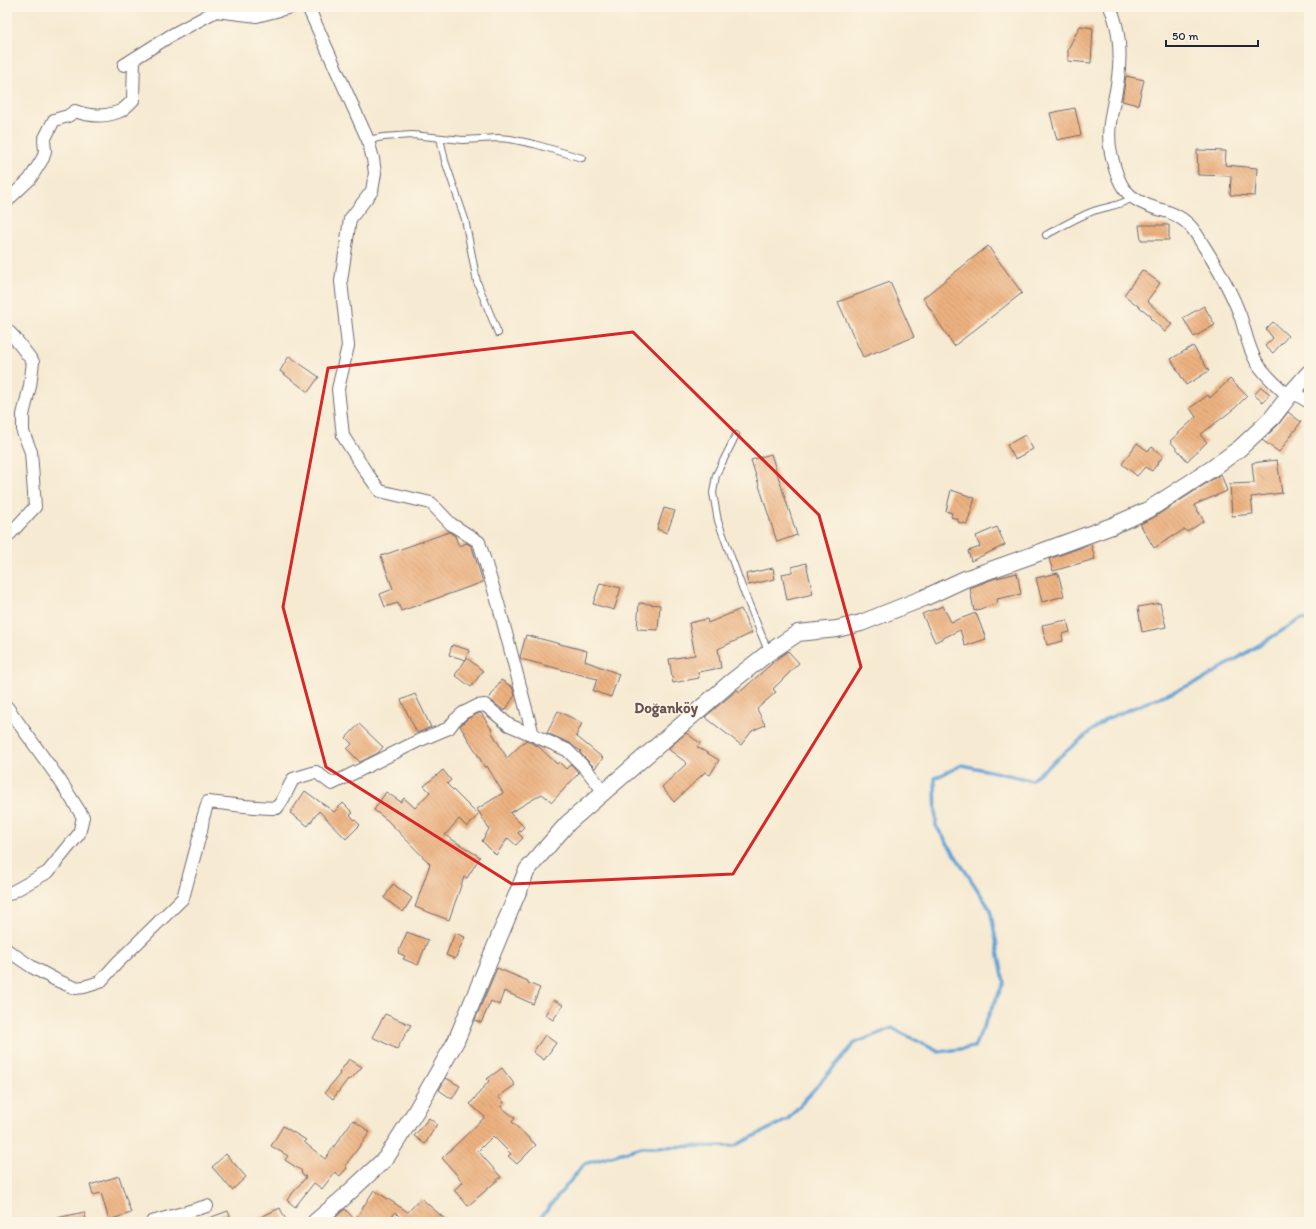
<svg xmlns="http://www.w3.org/2000/svg" width="1316" height="1229" viewBox="0 0 1316 1229" font-family="Itim,sans-serif">
<style>
.lines{fill:none;stroke-linecap:round;stroke-linejoin:round}
.stream{stroke:#63a2d5;stroke-width:3.5}
.building{fill:url(#building-back-hatch)}
.lane-casing{stroke:#6c6870;stroke-width:8}
.street-casing{stroke:#6c6870;stroke-width:14}
.secondary-casing{stroke:#6c6870;stroke-width:18}
.lane{stroke:#fff;stroke-width:6}
.street{stroke:#fff;stroke-width:12}
.secondary{stroke:#fff;stroke-width:16}
.marked{fill:none;stroke:#d62828;stroke-width:3;stroke-linejoin:round}
.labels{text-anchor:middle;dominant-baseline:central;stroke-width:3;stroke-linejoin:round;paint-order:stroke}
.quarter-label{font-size:15px;font-weight:bold;fill:#695453;stroke:#fcf5e5}
</style>
<defs>
<pattern id="building-back-hatch" width="6" height="6" patternUnits="userSpaceOnUse"><rect width="6" height="6" fill="#ecb17f"/><path d="M-1 5l2 2M0 0l6 6M5-1l2 2" fill="none" stroke="#ca986f"/></pattern>
</defs>
<rect width="100%" height="100%" fill="#fcf5e5"/>
<filter id="ink" filterUnits="userSpaceOnUse"><feTurbulence type="fractalNoise" baseFrequency=".025" numOctaves="2"/><feDisplacementMap in="SourceGraphic" scale="8" xChannelSelector="R" yChannelSelector="G"/><feConvolveMatrix kernelMatrix="1 2 1 2 8 2 1 2 1" color-interpolation-filters="sRGB"/></filter>
<filter id="wash" filterUnits="userSpaceOnUse"><feTurbulence type="fractalNoise" baseFrequency=".012" numOctaves="4" result="noise"/><feDisplacementMap in="SourceGraphic" scale="16" xChannelSelector="R" yChannelSelector="G"/><feGaussianBlur stdDeviation="0.9" result="paint"/><feColorMatrix in="noise" values="0 0 0 0 0 0 0 0 0 0 0 0 0 0 0 0 0 1.4 0 .05"/><feComposite in="paint" operator="in"/></filter>
<g filter="url(#wash)">
<rect width="100%" height="100%" fill="#f6ead2"/>
<g class="lines">
<polyline class="stream" points="537,1222 584,1164 642,1147 734,1146 787,1120 855,1043 892,1028 939,1052 974,1047 1004,982 990,909 936,826 935,778 962,765 1031,780 1106,719 1204,679 1301,619 1309,620"/>
</g>
<g id="blocks">
<g class="building">
<polygon points="1080,26 1093,28 1091,63 1068,61 1068,49"/>
<polygon points="1126,76 1144,80 1138,105 1122,101"/>
<polygon points="1075,108 1081,135 1057,140 1050,113"/>
<polygon points="1197,150 1226,151 1225,165 1257,168 1255,196 1230,195 1231,176 1198,175"/>
<polygon points="1139,225 1169,225 1169,240 1141,240"/>
<polygon points="988,246 1022,293 954,346 923,298"/>
<polygon points="1142,270 1160,283 1147,301 1172,324 1165,332 1150,318 1151,316 1124,295"/>
<polygon points="890,282 914,337 863,357 838,302"/>
<polygon points="1204,306 1215,325 1194,337 1183,318"/>
<polygon points="1273,322 1288,336 1273,353 1265,346 1273,338 1266,329"/>
<polygon points="1193,346 1209,371 1186,385 1171,359"/>
<polygon points="289,356 319,377 308,392 280,371"/>
<polygon points="1230,379 1247,396 1235,408 1200,435 1207,442 1187,461 1170,441 1196,417 1190,408 1208,395 1210,398"/>
<polygon points="1261,387 1270,394 1263,402 1254,395"/>
<polygon points="1288,412 1301,422 1279,452 1262,440 1278,425"/>
<polygon points="1025,435 1033,449 1015,459 1007,445"/>
<polygon points="1137,443 1148,451 1152,447 1163,456 1152,471 1145,467 1137,476 1122,464"/>
<polygon points="771,454 797,535 777,542 751,460"/>
<polygon points="1277,460 1282,493 1251,497 1253,514 1232,516 1230,484 1254,483 1252,463"/>
<polygon points="1221,474 1227,491 1194,505 1204,521 1187,532 1185,529 1154,548 1140,524 1153,518"/>
<polygon points="951,490 975,498 967,524 958,522 958,519 951,517 952,513 946,511"/>
<polygon points="664,508 675,511 667,533 657,529"/>
<polygon points="997,527 1005,545 971,561 968,551 980,547 976,536"/>
<polygon points="449,532 455,536 459,546 467,543 472,547 483,582 401,611 398,603 385,607 380,594 393,589 381,556"/>
<polygon points="1091,544 1095,559 1053,571 1049,559"/>
<polygon points="806,563 813,594 787,600 782,574 792,572 792,567"/>
<polygon points="773,568 775,579 748,585 746,574"/>
<polygon points="1017,573 1021,594 997,599 998,603 974,611 970,588 993,579"/>
<polygon points="1058,573 1064,596 1042,602 1036,578"/>
<polygon points="600,583 621,588 614,610 593,604"/>
<polygon points="639,603 660,605 658,630 637,629"/>
<polygon points="1160,603 1166,627 1142,632 1138,607"/>
<polygon points="943,606 951,622 976,613 986,639 965,646 960,630 935,642 922,614"/>
<polygon points="741,609 752,633 718,649 721,668 698,672 699,678 673,683 669,659 695,655 689,623 707,619 708,623"/>
<polygon points="1067,620 1070,632 1062,634 1063,641 1047,645 1042,625"/>
<polygon points="526,635 587,651 585,661 619,674 611,697 593,691 597,679 521,659 520,657"/>
<polygon points="452,645 469,650 466,660 449,655"/>
<polygon points="788,651 799,663 773,689 776,692 757,709 765,725 752,731 741,745 705,717 737,690 740,692 778,658"/>
<polygon points="467,658 483,671 471,687 455,675"/>
<polygon points="501,680 512,687 515,695 505,711 489,699"/>
<polygon points="415,694 431,727 417,733 401,700"/>
<polygon points="558,711 582,723 576,736 603,758 595,768 580,753 581,751 576,748 570,743 547,733"/>
<polygon points="479,713 481,713 492,730 491,731 507,758 526,740 538,746 557,764 559,762 566,769 571,764 579,773 552,802 542,794 510,813 524,827 518,833 523,838 516,845 508,838 496,855 482,841 489,829 477,809 503,793 487,766 485,768 475,750 460,726 467,719"/>
<polygon points="359,724 383,747 378,753 360,762 347,749 352,744 346,738"/>
<polygon points="686,733 700,743 697,747 719,760 710,775 705,772 674,802 662,787 687,763 668,749"/>
<polygon points="443,770 451,780 447,784 478,815 467,827 459,819 445,835 480,857 467,878 464,877 449,920 415,907 430,864 387,820 374,810 386,792 401,802 404,798 415,808 430,792 424,786"/>
<polygon points="305,791 334,812 343,803 353,813 350,815 360,825 346,839 319,811 308,826 290,813"/>
<polygon points="393,884 412,898 403,912 384,898"/>
<polygon points="407,932 428,940 418,965 403,959 405,956 398,953"/>
<polygon points="455,933 465,937 455,959 446,955"/>
<polygon points="497,968 528,981 528,983 540,988 533,1004 504,991 499,1005 491,1001 481,1023 475,1020"/>
<polygon points="554,1000 563,1005 553,1020 545,1015"/>
<polygon points="385,1014 411,1025 397,1049 372,1037"/>
<polygon points="545,1035 556,1043 544,1060 533,1052"/>
<polygon points="349,1059 362,1067 350,1080 348,1079 333,1099 325,1092 340,1074 339,1073"/>
<polygon points="502,1068 515,1085 498,1097 504,1102 501,1107 515,1118 512,1122 536,1145 517,1164 508,1156 511,1154 493,1136 478,1151 501,1177 468,1206 454,1190 463,1182 442,1158 485,1117 470,1104 489,1081 487,1079"/>
<polygon points="446,1078 460,1086 452,1099 439,1090"/>
<polygon points="429,1118 437,1124 425,1144 414,1136"/>
<polygon points="353,1120 370,1132 345,1166 347,1168 340,1176 335,1172 322,1189 314,1183 295,1207 287,1200 306,1177 301,1173 302,1171 285,1160 288,1156 271,1146 283,1126 306,1140 304,1142 325,1159"/>
<polygon points="226,1154 246,1177 232,1190 212,1167"/>
<polygon points="119,1176 131,1213 109,1220 101,1193 93,1195 90,1185"/>
<polygon points="374,1190 408,1212 421,1198 448,1222 399,1222 402,1219 395,1212 388,1222 330,1222 345,1209 355,1220"/>
<polygon points="280,1208 287,1222 250,1222"/>
<polygon points="228,1211 232,1222 201,1222 201,1221"/>
<polygon points="84,1212 87,1222 57,1222 57,1218"/>
</g>
</g>
</g>
<g filter="url(#ink)">
<use href="#blocks" fill-opacity="0" stroke="#6c6870" stroke-width="1"/>
<g class="lines">
<defs>
<g id="lane">
<polyline points="440,138 445,161 465,219 477,282 498,333"/>
<polyline points="368,140 383,137 412,135 463,140 498,138 510,139 534,144 582,158"/>
<path d="M1046 235C1061 227 1076 218 1091 212 1106 206 1118 207 1132 198"/>
<polyline points="736,435 716,475 713,493 718,521 742,587 768,651"/>
</g>
<g id="street">
<polyline points="308,7 368,140 373,159 375,173 372,191 350,219 341,281 348,346 338,389 343,436 366,472 380,491 431,503 451,524 479,542 498,603 533,735 567,750 586,769 604,792"/>
<path d="M1110 7C1120 28 1121 56 1118 78 1115 103 1105 128 1111 153 1118 186 1125 199 1158 209 1171 212 1183 217 1192 228 1197 234 1201 242 1205 248 1219 270 1231 291 1240 315 1245 330 1248 347 1256 361 1264 375 1277 385 1288 396"/>
<polyline points="124,65 170,36 216,11 257,16 291,7"/>
<path d="M7 202 11 197 30 179 43 158 45 151 44 140 54 120 68 116 75 111C88 116 104 117 118 112 124 110 129 104 133 100L134 59"/>
<polyline points="7,330 14,337 33,362 30,386 23,415 23,432 31,452 35,507 7,537"/>
<polyline points="1292,392 1309,402"/>
<polyline points="7,707 59,779 83,817 79,834 48,872 7,895"/>
<path d="M7 950 32 967 56 980 75 988 84 987 100 982 117 963 183 898 201 831 203 818 208 802C231 804 254 808 277 808L283 799 293 779 316 772 332 784 418 741 449 728 455 720 463 713 477 706 485 705 509 725 533 735"/>
<polyline points="152,1222 207,1206"/>
</g>
<polyline id="secondary" points="315,1222 341,1200 386,1158 416,1111 456,1041 527,870 568,823 730,683 768,653 798,633 837,629 861,623 924,598 965,579 1030,556 1112,526 1148,510 1213,468 1240,448 1272,418 1292,392 1309,373"/>
</defs>
<use href="#lane" class="lane-casing"/>
<use href="#street" class="street-casing"/>
<use href="#secondary" class="secondary-casing"/>
<use href="#lane" class="lane"/>
<use href="#street" class="street"/>
<use href="#secondary" class="secondary"/>
</g>
</g>
<path class="marked" d="M633 332 819 515 861 667 733 874 512 884 326 767 283 607 328 368Z"/>
<g class="labels">
<g class="quarter-label">
<text x="666" y="708">Doğanköy</text>
</g>
</g>
<rect width="1316" height="1229" fill="none" stroke="#fcf5e5" stroke-width="24"/>
<path d="M1166 40v6h92v-6" fill="none" stroke="#22223b" stroke-width="2"/>
<text x="1172" y="40" font-size="12" fill="#22223b" stroke="#fcf5e5" stroke-width="3" paint-order="stroke">50 m</text>
</svg>
